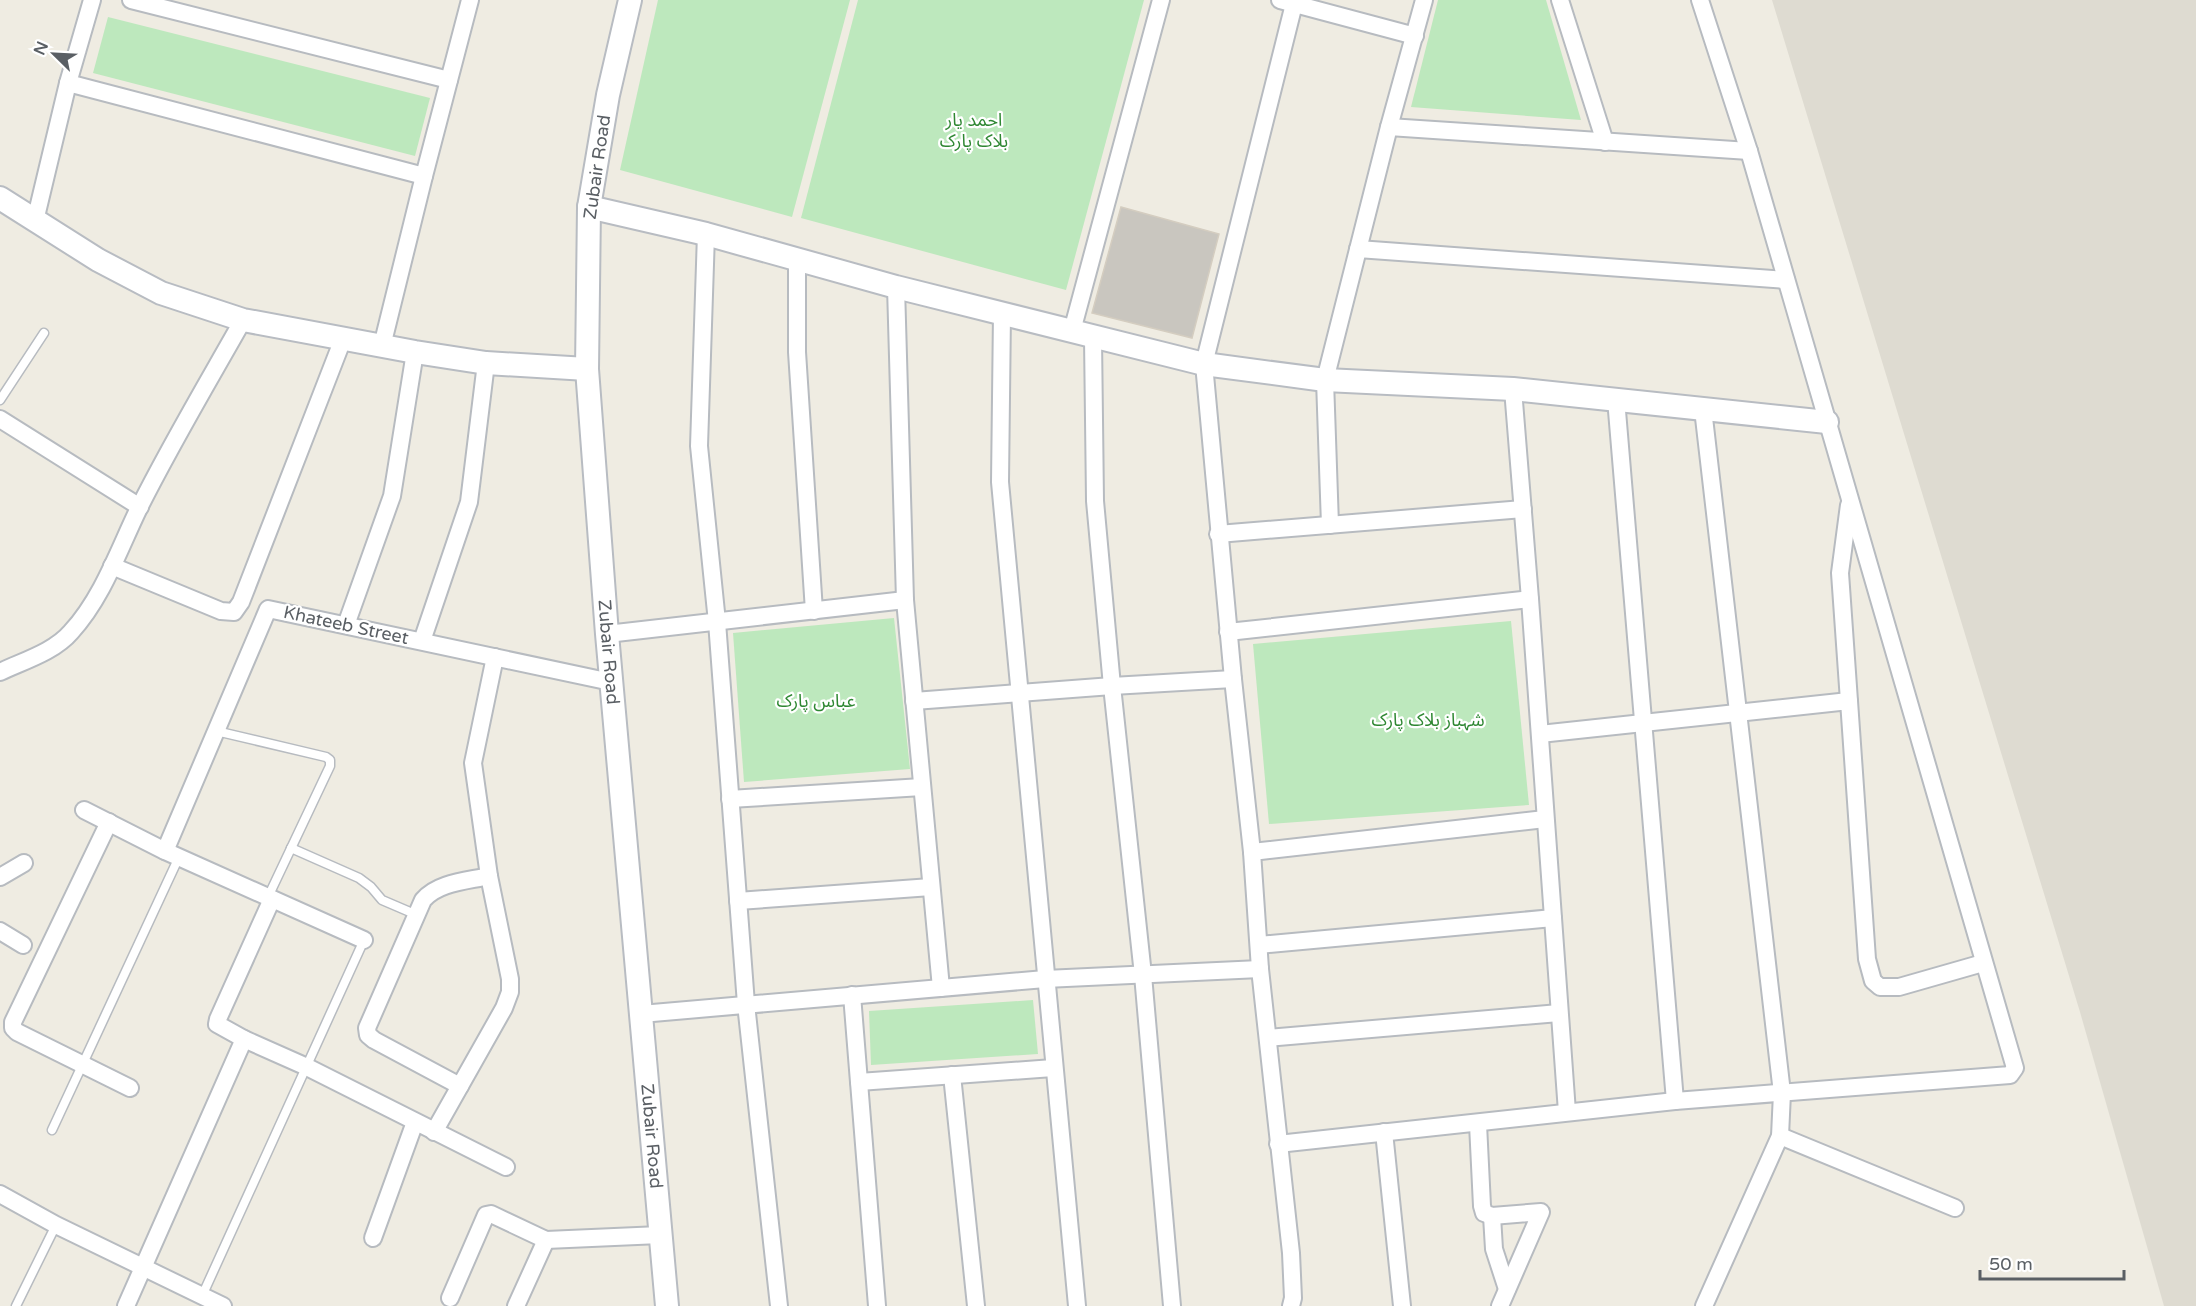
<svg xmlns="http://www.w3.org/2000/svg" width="2196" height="1306" viewBox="0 0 2196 1306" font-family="'Varela Round','Noto Sans Arabic',sans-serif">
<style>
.education{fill:#dedbd1}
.green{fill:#bde8bd}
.building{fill:#c9c6bf;stroke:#d4cdc0;stroke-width:1.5}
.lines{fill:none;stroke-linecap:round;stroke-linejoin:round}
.lane-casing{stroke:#b7bbc0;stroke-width:11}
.street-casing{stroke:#b7bbc0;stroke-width:20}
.secondary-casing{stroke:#b8bcc2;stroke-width:26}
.lane{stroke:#fff;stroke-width:8}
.street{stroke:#fff;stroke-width:16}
.secondary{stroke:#fff;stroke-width:22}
.labels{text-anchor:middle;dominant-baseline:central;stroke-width:4.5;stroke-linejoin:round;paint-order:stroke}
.park-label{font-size:18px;fill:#2e8732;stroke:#fff}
.street-label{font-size:18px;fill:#5a5f64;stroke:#fff}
</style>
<rect width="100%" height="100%" fill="#efece2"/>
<polygon class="education" points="1772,0 2196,0 2196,1306 2164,1306 2080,1012"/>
<g class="green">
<polygon points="658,0 850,0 792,217 620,170"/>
<polygon points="858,0 1144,0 1066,290 801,218"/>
<polygon points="1438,0 1546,0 1581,120 1411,107"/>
<polygon points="108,17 430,98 415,156 93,73"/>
<polygon points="894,618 910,769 744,782 733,633"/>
<polygon points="1511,621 1529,805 1269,824 1253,644"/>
<polygon points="1033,1000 1038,1054 871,1065 869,1011"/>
</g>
<polygon class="building" points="1121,207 1219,234 1192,338 1092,313"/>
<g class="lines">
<defs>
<g id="lane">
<polyline points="0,400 44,333"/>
<polyline points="216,731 326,757 330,760 330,766 268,897"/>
<polyline points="291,848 359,878 371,887 382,900 417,915"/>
<polyline points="52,1130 179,857"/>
<polyline points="202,1296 364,940"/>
<polyline points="16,1306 56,1225"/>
</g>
<g id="street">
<polyline points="131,0 449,80"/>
<polyline points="1280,0 1415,36"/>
<polyline points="1560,0 1605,142"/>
<polyline points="68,83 424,176"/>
<polyline points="1389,127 1749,151"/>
<polyline points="35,221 68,83 92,0"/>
<polyline points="706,234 699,446 717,622 746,1004 779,1306"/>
<polyline points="1358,249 1786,280"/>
<polyline points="797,260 797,352 814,611"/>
<polyline points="896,287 905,600 941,988"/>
<polyline points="1002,313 1000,482 1077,1306"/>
<polyline points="1072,331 1161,0"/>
<polyline points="1093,338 1095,501 1112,686 1143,975 1172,1306"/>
<polyline points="382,346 424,176 470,0"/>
<polyline points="1513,389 1530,599 1567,1112"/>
<polyline points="1616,399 1675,1101"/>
<polyline points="1703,409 1782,1093 1780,1136 1704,1306"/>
<polyline points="0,419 140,507"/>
<polyline points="1330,525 1325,380 1389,127 1424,0"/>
<polyline points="1218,534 1523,509"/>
<polyline points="112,566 221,611 234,612 241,602 343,339"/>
<polyline points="346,625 392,496 415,352"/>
<polyline points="1228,632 1530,599"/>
<polyline points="607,634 905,600"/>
<polyline points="422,641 469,502 486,363"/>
<path d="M0 672C23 661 54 652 71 632 103 597 119 549 139 508 171 444 208 382 243 320"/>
<polyline points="914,701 1112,686 1233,679"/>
<polyline points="1849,701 1840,573 1849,505"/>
<polyline points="1540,734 1849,701 1867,959 1873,981 1880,987 1899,987 1983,963"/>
<polyline points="730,799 922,787"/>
<polyline points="84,810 165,851 364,940"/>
<polyline points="109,822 13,1022 13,1028 17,1032 130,1088"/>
<polyline points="165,851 268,609 611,682"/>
<polyline points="1252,852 1545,819"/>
<polyline points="0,877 24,863"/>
<polyline points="738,901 931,887"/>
<polyline points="0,931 23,945"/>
<polyline points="1259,945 1553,918"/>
<polyline points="852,995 877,1306"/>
<polyline points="641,1014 1045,979 1260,969"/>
<polyline points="1268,1038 1559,1013"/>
<polyline points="244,1039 307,1067 506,1167"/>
<polyline points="952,1075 976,1306"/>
<polyline points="859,1082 1053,1068"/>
<path d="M460 1086 374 1040 368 1035 367 1028 423 900C438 882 468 881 489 876"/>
<polyline points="1478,1124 1482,1206 1484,1213 1492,1216 1541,1212 1500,1306"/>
<polyline points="434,1132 504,1008 510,992 510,979 489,876 473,763 495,657"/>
<polyline points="1384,1132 1402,1306"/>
<polyline points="1780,1136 1955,1208"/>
<polyline points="1278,1144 1675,1101 2010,1075 2015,1068 1749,151 1700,0"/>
<polyline points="0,1194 56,1225 223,1306"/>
<polyline points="1492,1216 1494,1249 1507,1289"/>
<polyline points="373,1238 415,1122"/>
<polyline points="450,1298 486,1215 491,1214 546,1240 660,1235"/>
<polyline points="126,1306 244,1039 217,1024 218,1019 272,899"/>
<polyline points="516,1306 546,1240"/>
<polyline points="1291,1306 1293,1298 1291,1253 1260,969 1252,852 1233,679 1204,364 1295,0"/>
</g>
<g id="secondary">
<path id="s1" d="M630 0 608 95 589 207 587 369 607 634 667 1306"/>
<polyline points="0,198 98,260 161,293 243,320 415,352 486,363 587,369"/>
<polyline points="589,207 706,234 896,287 1204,364 1325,380 1513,389 1827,422"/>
</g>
</defs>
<use href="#lane" class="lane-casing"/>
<use href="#street" class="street-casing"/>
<use href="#secondary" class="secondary-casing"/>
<use href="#lane" class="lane"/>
<use href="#street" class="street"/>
<use href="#secondary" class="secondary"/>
</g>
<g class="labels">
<g class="park-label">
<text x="974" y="120">احمد یار<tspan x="974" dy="21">بلاک پارک</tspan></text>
<text x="816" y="701">عباس پارک</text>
<text x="1428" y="720">شہباز بلاک پارک</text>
</g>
<g class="street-label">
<text transform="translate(597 167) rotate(-82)">Zubair Road</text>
<text transform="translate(346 625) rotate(12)">Khateeb Street</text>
<text stroke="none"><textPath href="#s1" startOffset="657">Zubair Road</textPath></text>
<text stroke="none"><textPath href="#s1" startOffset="1143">Zubair Road</textPath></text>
</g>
</g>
<g transform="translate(54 54) rotate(294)" stroke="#ffffff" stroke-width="4.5" paint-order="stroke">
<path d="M0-4.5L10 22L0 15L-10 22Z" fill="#5a5f64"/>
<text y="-9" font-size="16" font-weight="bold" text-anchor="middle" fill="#5a5f64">N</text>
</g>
<path d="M1980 1270v9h144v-9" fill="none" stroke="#5a5f64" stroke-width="3"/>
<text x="1989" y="1270" font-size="18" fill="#5a5f64" stroke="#ffffff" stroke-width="4.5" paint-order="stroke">50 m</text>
</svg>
